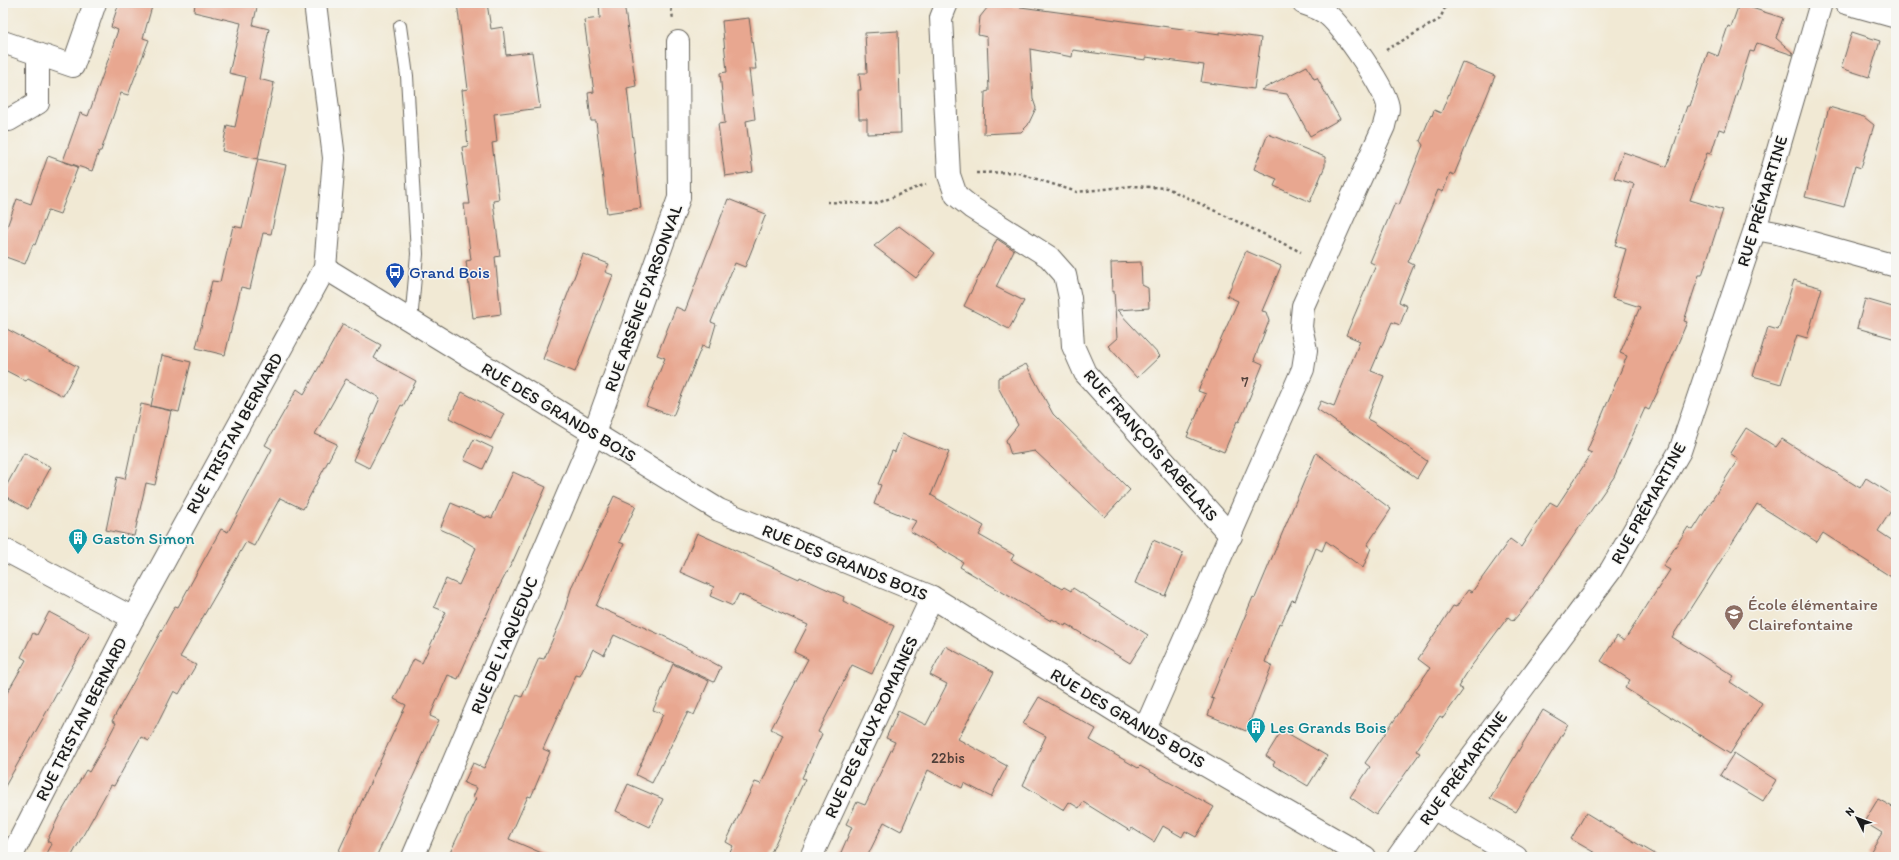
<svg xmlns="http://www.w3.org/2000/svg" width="1899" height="860" viewBox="0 0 1899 860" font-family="Itim,sans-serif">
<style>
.building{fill:#e8a790}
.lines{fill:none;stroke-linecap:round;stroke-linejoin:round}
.service-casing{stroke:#67645c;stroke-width:14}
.minor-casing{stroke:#67645c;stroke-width:24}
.tertiary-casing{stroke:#67645c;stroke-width:24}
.path{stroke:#67645c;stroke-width:2.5;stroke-dasharray:3 3;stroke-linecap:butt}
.service{stroke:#fff;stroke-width:12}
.minor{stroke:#fff;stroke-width:22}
.tertiary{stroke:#fff;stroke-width:22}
.labels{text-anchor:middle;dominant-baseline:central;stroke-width:3;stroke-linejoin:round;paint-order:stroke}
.number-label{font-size:15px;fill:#4f3f39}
.street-label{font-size:17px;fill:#1c1c1c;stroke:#f6f6f2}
.transit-label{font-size:17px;fill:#164399;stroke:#f6f6f2;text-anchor:start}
.culture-label{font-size:17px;fill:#0d838f;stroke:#f6f6f2;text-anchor:start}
.education-label{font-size:17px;fill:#785e54;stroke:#f6f6f2;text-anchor:start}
</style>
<rect width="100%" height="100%" fill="#f6f6f2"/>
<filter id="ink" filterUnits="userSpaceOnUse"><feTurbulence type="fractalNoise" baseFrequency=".025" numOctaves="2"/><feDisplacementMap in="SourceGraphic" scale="8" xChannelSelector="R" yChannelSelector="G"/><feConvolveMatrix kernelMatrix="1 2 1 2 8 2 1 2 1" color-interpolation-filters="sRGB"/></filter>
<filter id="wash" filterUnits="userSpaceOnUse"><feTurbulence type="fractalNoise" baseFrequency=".012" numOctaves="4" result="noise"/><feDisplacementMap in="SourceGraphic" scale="16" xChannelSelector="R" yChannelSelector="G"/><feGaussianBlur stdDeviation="0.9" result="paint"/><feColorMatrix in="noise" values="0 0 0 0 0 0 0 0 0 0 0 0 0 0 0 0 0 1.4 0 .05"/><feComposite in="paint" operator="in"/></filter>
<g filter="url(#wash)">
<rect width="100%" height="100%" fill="#f1e9d4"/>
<g id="blocks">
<g class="building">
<polygon points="119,3 153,3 143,38 149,40 128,95 121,93 101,151 99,151 92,171 63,161 80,113 88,116 108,60 118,30 111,27"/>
<polygon points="195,3 258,3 253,25 269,29 259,79 274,83 258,159 286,165 271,234 263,233 250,289 241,287 225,355 196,348 212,281 220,282 233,226 242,228 258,159 222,151 227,125 235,127 246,77 229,73 241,23 194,12"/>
<polygon points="457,3 487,3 491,29 503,27 506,55 532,52 540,108 494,114 497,142 492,143 499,200 493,201 500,256 495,257 501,314 473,318 466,261 471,260 464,204 470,204 462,147 468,146 462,90 468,89"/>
<polygon points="599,3 624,3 636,86 627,88 641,208 607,213 596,121 591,121 588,93 594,92 584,20 600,18"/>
<polygon points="991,3 1220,34 1220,32 1261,38 1254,89 1201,82 1204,65 1146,57 1146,60 1073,50 1072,57 1030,49 1033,99 1036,108 1028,125 1021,132 984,134 985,92 989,91 987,37 978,35 980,17"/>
<polygon points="1739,4 1783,18 1776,38 1793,53 1793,55 1757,43 1754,52 1750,51 1725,131 1719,129 1711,154 1707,153 1690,200 1723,210 1702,275 1699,275 1684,321 1687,322 1658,391 1649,410 1645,408 1614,477 1524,608 1513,621 1508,617 1470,668 1458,687 1463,690 1443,718 1440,716 1416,751 1420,753 1376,815 1350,797 1370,767 1365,763 1430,668 1418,659 1453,606 1456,607 1468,590 1472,592 1510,539 1521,547 1550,502 1557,506 1592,453 1587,451 1627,356 1620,353 1640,307 1612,298 1626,249 1615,246 1634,184 1614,178 1623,152 1667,167 1687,106 1690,106 1708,52 1718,56 1728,26 1731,27"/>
<polygon points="749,18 756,69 749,69 755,119 746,121 753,172 725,176 718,124 725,123 720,73 727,72 722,21"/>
<polygon points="898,31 901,133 867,134 867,119 859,119 858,90 861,90 859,73 867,73 865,33"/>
<polygon points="1852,32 1880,41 1869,77 1841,68"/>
<polygon points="1462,62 1495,76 1454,175 1450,173 1443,192 1438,190 1408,262 1414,265 1399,302 1407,306 1400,325 1392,322 1371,371 1384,376 1367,419 1373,422 1427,461 1417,478 1317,409 1321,401 1334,406 1360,341 1346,335 1376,265 1370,262 1395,203 1399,205 1423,145 1420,141 1431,115 1432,116 1434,110 1441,113"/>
<polygon points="1307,66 1314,79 1317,78 1340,119 1310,136 1287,94 1261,90"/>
<polygon points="1829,107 1864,117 1874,125 1861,168 1855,166 1844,207 1805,197"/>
<polygon points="1268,134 1325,157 1325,166 1310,202 1274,186 1277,179 1254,169"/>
<polygon points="48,156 78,167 60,214 48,210 35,245 33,244 25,264 3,256 3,238 17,199 31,204"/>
<polygon points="728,199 766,214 745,267 735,263 711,322 716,324 709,348 702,346 673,416 646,406 665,358 657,355 676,307 685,311"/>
<polygon points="899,226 935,253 916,278 874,246"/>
<polygon points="997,239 1014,250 996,287 1024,301 1009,329 964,306"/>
<polygon points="1246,251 1281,266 1262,311 1266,312 1269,321 1254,360 1263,364 1245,409 1239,422 1237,421 1224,452 1187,437 1206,394 1198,391 1238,301 1227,296"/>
<polygon points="583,254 609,264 605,272 613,275 575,372 543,359"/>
<polygon points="1141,262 1142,285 1148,288 1149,308 1117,310 1160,356 1137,378 1108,346 1117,338 1114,291 1112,292 1111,263"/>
<polygon points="1794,280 1822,288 1807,338 1797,335 1781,384 1753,376 1768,327 1778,330"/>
<polygon points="1865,299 1896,308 1896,339 1857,328"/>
<polygon points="343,324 381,345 374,358 416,381 403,406 401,405 369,468 353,460 380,398 346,379 315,434 337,444 303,509 280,498 254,546 246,542 180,657 196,665 179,694 174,691 149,741 141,737 114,786 111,785 71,857 45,857 52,844 47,841 58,818 86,770 89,772 103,748 116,723 112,721 175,606 178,607 221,529 228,532 272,449 265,445 297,389 304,394"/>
<polygon points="3,327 78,367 63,396 28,378 26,381 3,369"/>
<polygon points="162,355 191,362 179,412 151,406"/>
<polygon points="1026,364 1053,414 1130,490 1105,517 1035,451 1011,455 1006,440 1018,425 998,387 998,378"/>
<polygon points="462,392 504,414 491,439 449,418"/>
<polygon points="141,404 171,411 155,485 146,483 134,536 106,530 117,477 125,479"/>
<polygon points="1746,428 1776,447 1782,439 1860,488 1866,478 1896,497 1896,503 1878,531 1896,543 1896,580 1823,533 1817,542 1757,504 1672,637 1734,676 1730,682 1762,703 1730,754 1625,688 1630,680 1601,661 1617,636 1624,641 1670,570 1663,566 1688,527 1693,530 1738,459 1730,453"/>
<polygon points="902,434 949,452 931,495 984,526 979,535 1014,555 1011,560 1062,589 1064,587 1071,591 1073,588 1148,635 1130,663 1066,624 1065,626 1052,619 1051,621 960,567 963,562 910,531 916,521 874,504 881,485 878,484 892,451 895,452"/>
<polygon points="474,439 493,448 483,469 464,460"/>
<polygon points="24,453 51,467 28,509 3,495 3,492"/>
<polygon points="1316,453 1391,509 1367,545 1371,548 1363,568 1326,541 1322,551 1316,548 1295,601 1292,600 1281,624 1279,623 1265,662 1272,665 1246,731 1208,715 1214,699 1211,698 1253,597 1255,598"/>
<polygon points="513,472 546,487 513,561 500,585 458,679 448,675 430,716 439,720 376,857 336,857 406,705 394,699 414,659 422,663 446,612 434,607 446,579 459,585 476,548 458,537 440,529 451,503 486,518 487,516 492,518"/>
<polygon points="614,496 636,506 619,542 624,544 596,606 670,639 721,667 714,682 614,635 604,655 593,649 580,676 576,675 543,749 550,752 531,797 528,796 509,839 551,857 448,857 476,798 473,797 477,788 464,783 473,763 484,768 517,695 522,697 539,658 544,659 562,618 572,586"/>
<polygon points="697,533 799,579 800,577 844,597 843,601 894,626 872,674 852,665 818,732 822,734 802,778 805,779 769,857 728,857 733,846 726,842 755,782 761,784 783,735 771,729 808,659 794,652 808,625 739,594 733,606 710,596 714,587 680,572"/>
<polygon points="1153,540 1183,553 1165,596 1135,583"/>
<polygon points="49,612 90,634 3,790 3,700 26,660 21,657 33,633 37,635"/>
<polygon points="945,646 994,672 958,739 1007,766 991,797 964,783 962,788 928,770 901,831 884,822 867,857 839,857 852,827 846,824 857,802 865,805 895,742 886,738 898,711 926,725 947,684 930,675"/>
<polygon points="673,664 709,681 694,715 688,712 652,783 636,775 663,714 653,710"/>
<polygon points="1039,697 1096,729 1090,740 1138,768 1140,766 1214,807 1196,837 1185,831 1182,837 1163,826 1154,842 1132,828 1130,831 1083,802 1079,808 1069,802 1064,810 1023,785 1046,736 1023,724"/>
<polygon points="1543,710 1568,725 1516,812 1490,798"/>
<polygon points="1282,730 1327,756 1308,786 1273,765 1275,762 1266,756"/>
<polygon points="1734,753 1776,780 1763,801 1720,775"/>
<polygon points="628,784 663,799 650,827 616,811"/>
<polygon points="1878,799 1896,809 1896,857 1867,857 1882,833 1864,822"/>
<polygon points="1586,813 1609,827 1660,857 1602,857 1571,839"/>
</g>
</g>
</g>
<g filter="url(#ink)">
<use href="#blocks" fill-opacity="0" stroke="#67645c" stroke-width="1"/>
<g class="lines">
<defs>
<polyline id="service" points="400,26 407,76 417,254 411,322"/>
<g id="minor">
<polyline points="947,3 941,18 949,175 956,195 972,208 1049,257 1065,275 1070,298 1073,346 1085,373 1231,536"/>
<polyline points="1846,3 1896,17"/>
<polyline points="3,42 38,54 38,103 9,120 3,118"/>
<polyline points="38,54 73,66 95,3"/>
<polyline points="1755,229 1777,233 1896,266"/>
<polyline points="325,268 719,510 932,597 1167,743 1365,857"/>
<polyline points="3,549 133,618"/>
<path d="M1145 729 1303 369 1306 350 1301 327 1303 306 1384 126C1385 120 1388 113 1388 108 1388 91 1342 27 1328 15 1321 9 1312 6 1303 3"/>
<polyline points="1433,808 1516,857"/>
<polyline points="11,857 133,618 325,268 334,158 315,3"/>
<polyline points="413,857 594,433 679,198 678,42"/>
<polyline points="811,857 932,597"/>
</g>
<polyline id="tertiary" points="1398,857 1433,808 1611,570 1680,451 1755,229 1821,3"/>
</defs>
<use href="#service" class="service-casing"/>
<use href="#minor" class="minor-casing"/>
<use href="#tertiary" class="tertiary-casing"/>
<g class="path">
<polyline points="670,3 673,18"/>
<polyline points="1386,50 1440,19 1447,3"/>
<polyline points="976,173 1015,172 1077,192 1132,186 1167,188 1301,252"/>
<polyline points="827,202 875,204 926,184"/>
</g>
<use href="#service" class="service"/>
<use href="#minor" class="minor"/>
<use href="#tertiary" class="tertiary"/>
</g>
</g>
<defs>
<symbol id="bus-pin" viewBox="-11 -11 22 30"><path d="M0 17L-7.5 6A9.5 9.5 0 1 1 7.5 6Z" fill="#1a4fb4" stroke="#f6f6f2"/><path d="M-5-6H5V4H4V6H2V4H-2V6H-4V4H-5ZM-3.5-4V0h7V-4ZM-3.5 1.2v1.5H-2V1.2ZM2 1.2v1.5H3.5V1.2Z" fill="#fff"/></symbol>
<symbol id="building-pin" viewBox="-11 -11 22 30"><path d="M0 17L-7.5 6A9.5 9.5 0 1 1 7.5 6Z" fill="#0f9aa8" stroke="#f6f6f2"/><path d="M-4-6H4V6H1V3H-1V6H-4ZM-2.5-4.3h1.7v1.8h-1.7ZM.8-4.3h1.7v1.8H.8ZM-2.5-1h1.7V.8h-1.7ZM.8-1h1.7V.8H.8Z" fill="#fff"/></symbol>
<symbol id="school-pin" viewBox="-11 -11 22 30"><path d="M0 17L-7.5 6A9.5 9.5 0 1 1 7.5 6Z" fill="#8d6e63" stroke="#f6f6f2"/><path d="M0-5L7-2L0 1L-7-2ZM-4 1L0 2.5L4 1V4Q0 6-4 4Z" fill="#fff"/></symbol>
</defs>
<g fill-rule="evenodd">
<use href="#bus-pin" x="384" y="261" width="22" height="30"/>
<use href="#building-pin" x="67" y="527" width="22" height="30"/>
<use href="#school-pin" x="1723" y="603" width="22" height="30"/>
<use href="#building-pin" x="1245" y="716" width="22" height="30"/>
</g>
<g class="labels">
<g class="number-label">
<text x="1245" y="382">7</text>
<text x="948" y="758">22bis</text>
</g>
<g class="street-label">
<text transform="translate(1762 201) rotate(-73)">RUE PRÉMARTINE</text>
<text transform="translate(643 298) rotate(-70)">RUE ARSÈNE D'ARSONVAL</text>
<text transform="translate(559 412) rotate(31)">RUE DES GRANDS BOIS</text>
<text transform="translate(234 433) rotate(-61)">RUE TRISTAN BERNARD</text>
<text transform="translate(1151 445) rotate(49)">RUE FRANÇOIS RABELAIS</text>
<text transform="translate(1648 503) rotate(-61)">RUE PRÉMARTINE</text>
<text transform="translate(845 562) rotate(22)">RUE DES GRANDS BOIS</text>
<text transform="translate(504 645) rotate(-67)">RUE DE L'AQUEDUC</text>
<text transform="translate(1128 718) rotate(31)">RUE DES GRANDS BOIS</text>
<text transform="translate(81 719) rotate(-63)">RUE TRISTAN BERNARD</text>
<text transform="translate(871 727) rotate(-65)">RUE DES EAUX ROMAINES</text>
<text transform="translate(1463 768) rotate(-54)">RUE PRÉMARTINE</text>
</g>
<g class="transit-label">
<text x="409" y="272">Grand Bois</text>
</g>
<g class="culture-label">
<text x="92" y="538">Gaston Simon</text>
<text x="1270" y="727">Les Grands Bois</text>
</g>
<g class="education-label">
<text x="1748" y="604">École élémentaire<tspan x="1748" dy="20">Clairefontaine</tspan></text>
</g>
</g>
<rect width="1899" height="860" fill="none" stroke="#f6f6f2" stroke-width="16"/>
<g transform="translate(1857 818) rotate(312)" stroke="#f6f6f2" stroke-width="3" paint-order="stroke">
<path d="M0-3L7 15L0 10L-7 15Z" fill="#1c1c1c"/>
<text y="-6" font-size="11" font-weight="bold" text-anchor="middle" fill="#1c1c1c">N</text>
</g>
</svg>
